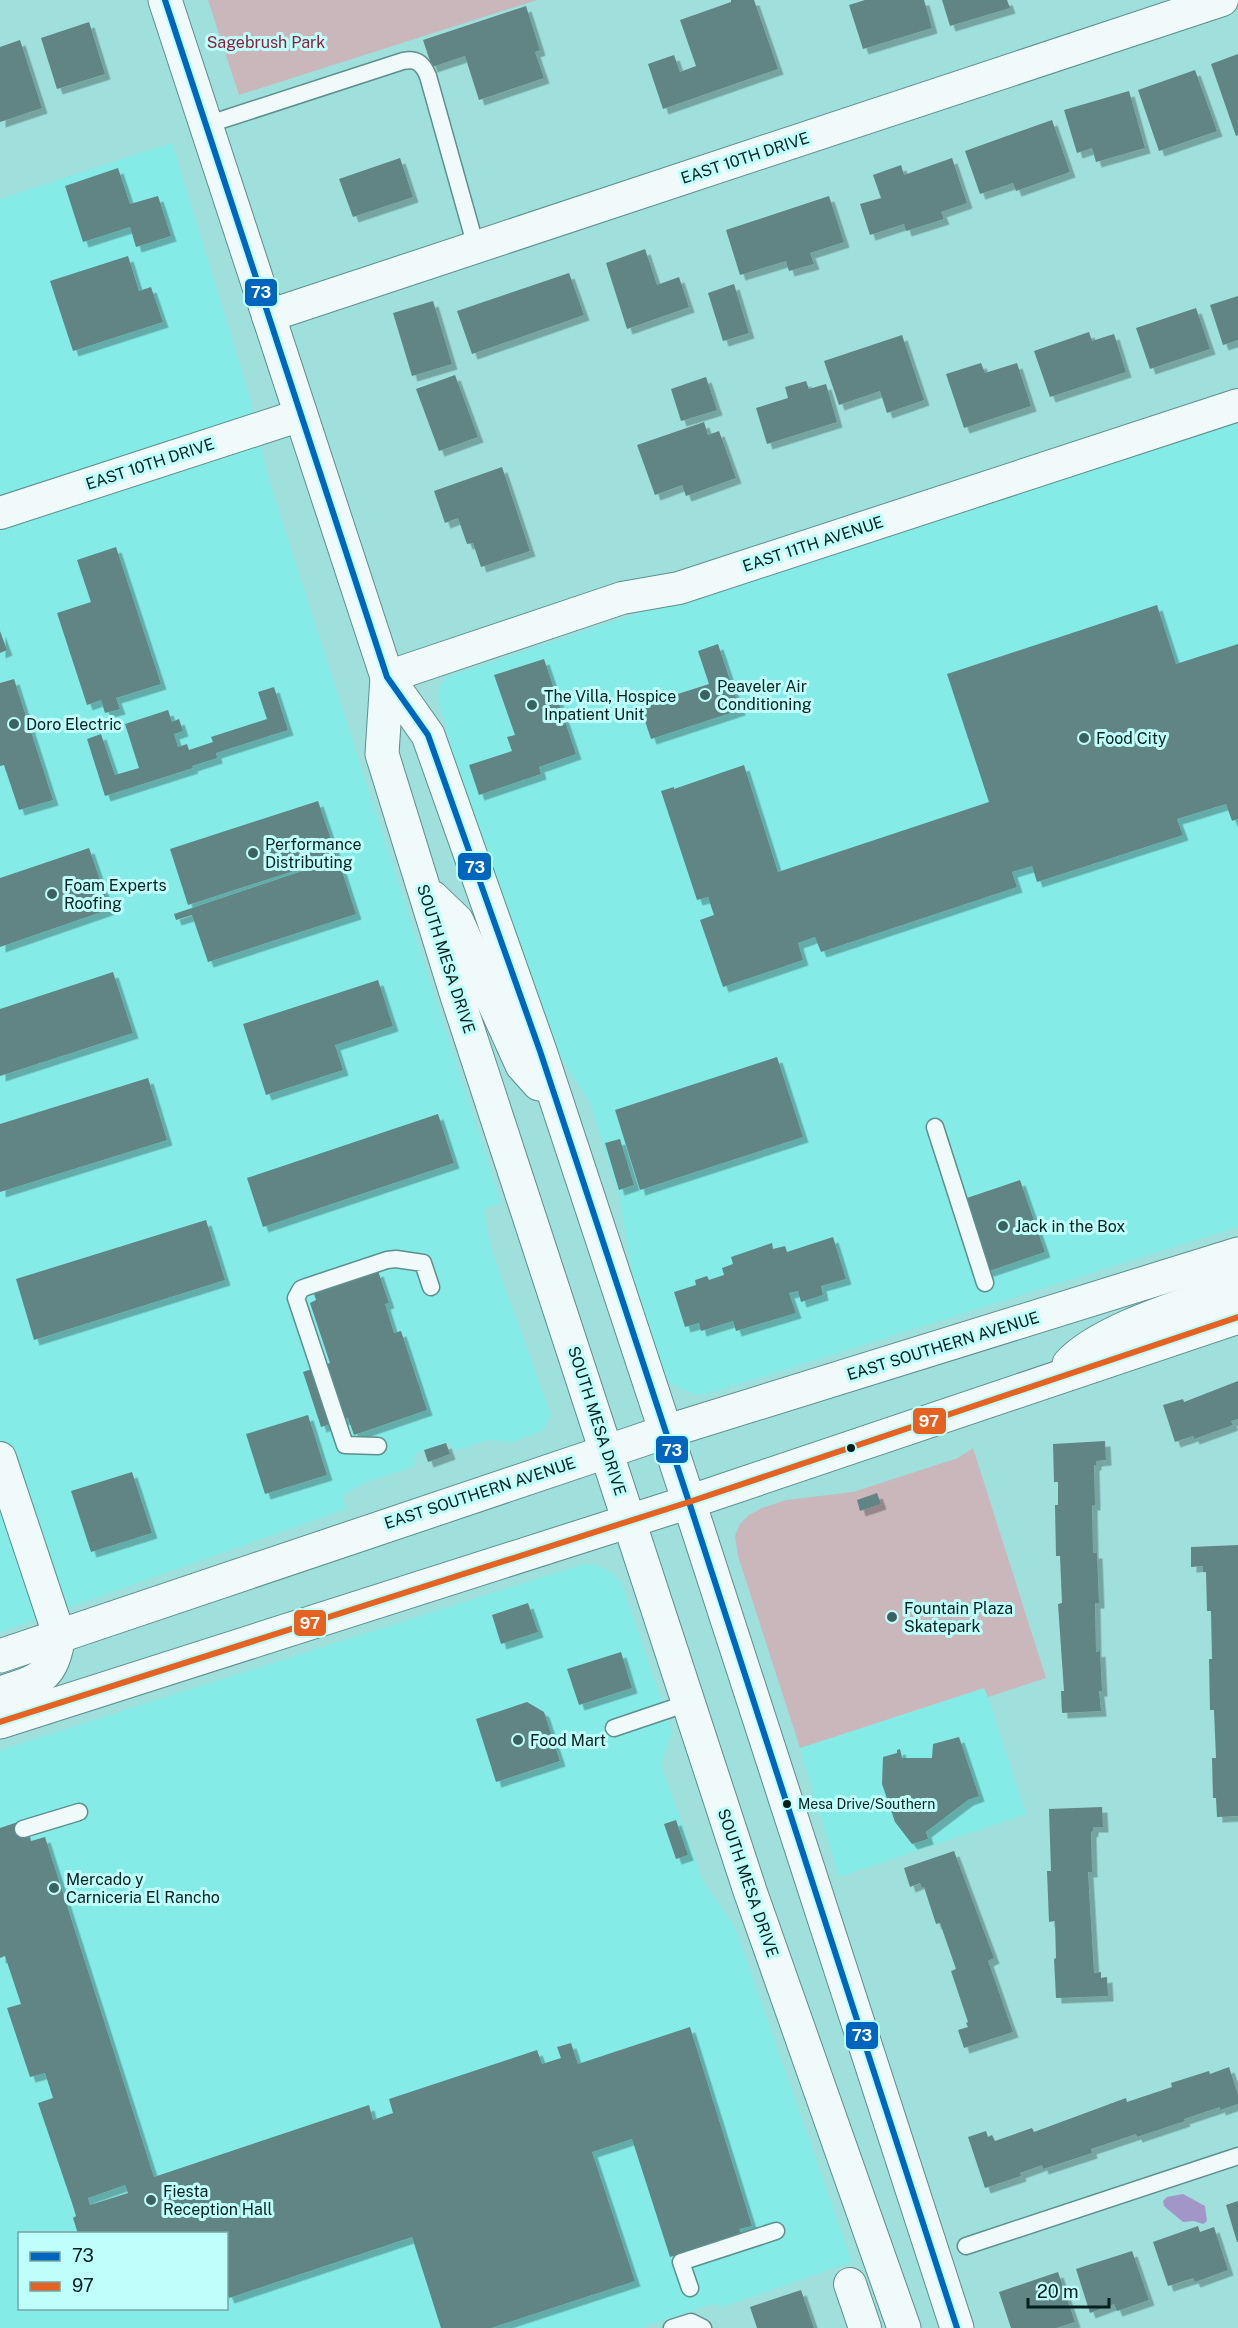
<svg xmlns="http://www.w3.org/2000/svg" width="1238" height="2328" viewBox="0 0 1238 2328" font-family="'Public Sans',sans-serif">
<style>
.built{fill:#85ebe6;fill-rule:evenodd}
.green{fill:#cab7bc}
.water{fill:#a296c8}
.building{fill:#618584;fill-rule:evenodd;filter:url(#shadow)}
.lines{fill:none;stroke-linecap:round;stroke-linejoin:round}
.lane-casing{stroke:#5c8f8d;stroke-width:19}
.street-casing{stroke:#5c8f8d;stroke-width:34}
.secondary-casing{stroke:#5c8f8d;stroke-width:35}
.lane{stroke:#f1fafa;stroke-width:16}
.street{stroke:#f1fafa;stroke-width:32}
.secondary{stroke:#f1fafa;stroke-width:33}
.bus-1-casing{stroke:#befffb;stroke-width:10}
.bus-2-casing{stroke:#befffb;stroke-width:10}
.bus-1{stroke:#0065bd;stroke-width:6}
.bus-2{stroke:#e66222;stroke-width:6}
.poi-dot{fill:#3b6260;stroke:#befffb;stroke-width:2}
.bus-dot{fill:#051f1e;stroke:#befffb;stroke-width:2}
.labels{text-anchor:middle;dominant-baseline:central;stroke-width:6;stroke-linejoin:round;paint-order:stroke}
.bus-label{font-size:14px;fill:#051f1e;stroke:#befffb;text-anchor:start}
.park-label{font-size:16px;fill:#8e1e3b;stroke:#befffb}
.street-label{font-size:16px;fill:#051f1e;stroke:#befffb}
.poi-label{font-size:16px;fill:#051f1e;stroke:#befffb;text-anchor:start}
.line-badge{stroke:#befffb;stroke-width:2}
.badge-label{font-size:16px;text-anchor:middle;font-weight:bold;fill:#fff}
</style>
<defs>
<filter id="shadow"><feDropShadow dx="5.5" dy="5.5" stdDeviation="0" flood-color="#0004"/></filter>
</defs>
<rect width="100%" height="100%" fill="#9fdfdc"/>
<g class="built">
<polygon points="172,143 248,391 268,477 501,1203 484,1209 490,1246 551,1415 542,1431 512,1442 487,1440 454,1451 450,1442 417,1453 414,1457 415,1466 364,1483 342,1496 346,1509 0,1632 0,199"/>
<polygon points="1238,423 1238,1227 710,1393 696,1395 677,1387 665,1378 635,1289 619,1196 590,1103 551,1042 465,800 438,699 439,687 447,677 608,623"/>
<path d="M583 1564 599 1566 610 1572 620 1581 625 1593 672 1732 661 1765 704 1883 735 1927 852 2262 719 2308 716 2303 640 2328H0V1750ZM20 2234H226V2308H20Z"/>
<polygon points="985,1688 1026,1814 839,1877 800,1748"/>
</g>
<g class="green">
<polygon points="208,0 537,0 239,95"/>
<polygon points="973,1448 1046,1678 988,1697 984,1688 800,1748 738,1556 735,1536 740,1524 749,1515 762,1508 786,1500 853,1492 958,1458"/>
</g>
<polygon class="water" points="1183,2194 1205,2206 1207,2221 1203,2224 1194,2221 1183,2222 1164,2206 1163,2201 1167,2197"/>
<g class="building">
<polygon points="731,0 754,0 778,69 663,109 648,64 674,55 680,72 696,66 680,20 731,2"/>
<polygon points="865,0 924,0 932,28 863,49 849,5"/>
<polygon points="942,0 1007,0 1010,8 950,26"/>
<polygon points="526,6 540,50 535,52 544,78 479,100 465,56 432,67 423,40"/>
<polygon points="89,22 105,74 57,89 41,38"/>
<polygon points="20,40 42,108 0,122 0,47"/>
<polygon points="1238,54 1238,135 1236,136 1211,64"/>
<polygon points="1195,70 1217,131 1159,151 1138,90"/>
<polygon points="1129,91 1145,148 1096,162 1092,148 1077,153 1064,110"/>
<polygon points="1052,120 1070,172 1016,191 1013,183 980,194 965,151"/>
<polygon points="400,158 413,197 353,217 339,179"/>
<polygon points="952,158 967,203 941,212 944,219 906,231 904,224 870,235 860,204 881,198 873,175 901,165 904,175"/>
<polygon points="118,168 130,204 158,196 171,236 136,247 130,227 83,242 65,186"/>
<polygon points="829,196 844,242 810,253 814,264 789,271 786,261 740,275 726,230"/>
<polygon points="645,249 657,285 679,277 689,307 627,329 606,263"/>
<polygon points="128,256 139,291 151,287 163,322 73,351 50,281"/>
<polygon points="569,273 584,315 472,354 457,311"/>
<polygon points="734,284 749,333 723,341 708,293"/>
<polygon points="1238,296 1238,340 1223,345 1210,305"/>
<polygon points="433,301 452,364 412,376 393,313"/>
<polygon points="1196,308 1210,349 1150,369 1136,328"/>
<polygon points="1089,332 1092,341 1114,334 1126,372 1050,397 1034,351"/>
<polygon points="902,335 924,400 887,413 880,391 839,405 824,361"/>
<polygon points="981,363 985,373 1017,363 1031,406 964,428 946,374"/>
<polygon points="455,375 478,437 439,451 416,389"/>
<polygon points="706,377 717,410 681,421 671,389"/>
<polygon points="806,381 809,389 826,384 837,422 767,444 756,408 788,398 785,387"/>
<polygon points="704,422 708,435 719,431 736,478 686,496 682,485 655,495 637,445"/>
<polygon points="502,467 530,551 481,567 473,543 467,544 458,518 445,523 434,491"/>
<polygon points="116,547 161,684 116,698 120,709 105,713 101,700 87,705 57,613 91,602 77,560"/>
<polygon points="1157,605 1176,664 1238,644 1238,819 1232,821 1226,804 1177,819 1183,835 1037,882 1032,866 1012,872 1017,887 821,952 815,937 798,943 803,960 723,987 700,920 714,915 708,897 697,900 661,791 674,787 674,789 744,765 778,872 989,802 947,674"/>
<polygon points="0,631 7,650 0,653"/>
<polygon points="718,644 740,710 651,739 640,706 709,684 698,651"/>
<polygon points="544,659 576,754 539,767 541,774 479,795 469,765 512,751 507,737 515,735 494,675"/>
<polygon points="14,679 53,800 19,810 4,765 0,766 0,683"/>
<polygon points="274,687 288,730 216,753 217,758 192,766 193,768 105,796 87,739 101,734 115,775 139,768 125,724 168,710 172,722 179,719 183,731 174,734 178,747 187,744 189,750 213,742 211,737 267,719 258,692"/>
<polygon points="318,801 337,857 188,905 170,849"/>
<polygon points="89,848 110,909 0,947 0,878"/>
<polygon points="338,859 356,914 208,962 192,915 176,920 174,914"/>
<polygon points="113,972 133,1033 0,1076 0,1009"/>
<polygon points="378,980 393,1026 335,1045 343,1070 266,1095 243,1024"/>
<polygon points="777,1057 803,1137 640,1190 615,1110"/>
<polygon points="148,1078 167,1140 0,1192 0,1124"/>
<polygon points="438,1114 454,1163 263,1227 247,1178"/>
<polygon points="620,1139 634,1185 619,1190 605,1143"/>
<polygon points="1020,1180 1045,1252 986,1272 961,1200"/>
<polygon points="206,1220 225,1280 34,1340 16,1279"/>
<polygon points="833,1237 846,1279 821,1286 823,1295 801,1302 798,1291 789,1293 796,1313 736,1331 733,1321 701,1331 699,1323 685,1327 674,1292 696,1285 695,1280 707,1276 709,1280 724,1275 722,1268 733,1264 731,1257 772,1243 773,1249 785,1246 787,1252"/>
<polygon points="378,1271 389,1303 385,1304 394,1333 401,1331 427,1410 354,1435 348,1418 321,1427 303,1372 330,1363 310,1303 316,1300 314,1294"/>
<polygon points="1238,1381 1238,1419 1231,1421 1233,1425 1194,1439 1193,1436 1175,1442 1163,1405 1183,1399 1184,1402"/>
<polygon points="308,1415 327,1475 265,1494 246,1434"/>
<polygon points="1105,1441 1106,1460 1096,1461 1096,1465 1094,1465 1095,1505 1092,1505 1093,1553 1097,1553 1099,1603 1095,1603 1096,1652 1100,1651 1102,1691 1099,1691 1101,1711 1062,1713 1061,1691 1064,1691 1058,1604 1062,1603 1060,1556 1056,1556 1055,1505 1058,1505 1058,1482 1054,1482 1053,1444"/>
<polygon points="446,1443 450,1454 428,1462 424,1450"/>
<polygon points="132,1472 152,1533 91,1552 71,1491"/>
<polygon points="877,1493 881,1504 860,1511 857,1500"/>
<polygon points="1238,1545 1238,1816 1217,1817 1216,1798 1213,1798 1212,1758 1216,1758 1214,1710 1210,1710 1209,1659 1212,1659 1211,1611 1207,1611 1206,1572 1203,1572 1203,1566 1191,1567 1191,1547"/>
<polygon points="528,1603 538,1632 501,1644 492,1615"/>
<polygon points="621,1652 632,1688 579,1705 567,1669"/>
<polygon points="527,1702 544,1712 560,1761 496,1782 476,1719"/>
<polygon points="959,1737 979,1796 968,1800 926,1832 928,1839 912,1844 895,1822 882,1784 883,1757 897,1753 897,1750 900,1749 902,1758 932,1758 933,1744"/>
<polygon points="1102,1807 1103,1827 1093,1827 1093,1831 1091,1832 1092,1872 1088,1872 1094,1973 1101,1972 1101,1978 1107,1977 1108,1996 1056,1998 1054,1959 1056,1958 1055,1921 1049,1922 1047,1871 1051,1871 1049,1809"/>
<polygon points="676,1820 688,1855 676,1859 664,1824"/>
<path d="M21 1821 26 1838 30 1837 31 1841 45 1837 154 2177 369 2105 373 2120 393 2113 389 2099 537 2050 542 2064 561 2058 557 2047 571 2043 578 2064 690 2027 752 2226 739 2229 741 2233 737 2234 740 2242 711 2244 670 2257 632 2139 592 2152 635 2281 491 2328H441L412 2237 229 2298 226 2291V2234H78L73 2218 76 2216 72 2203 38 2103 53 2098 45 2073 30 2077 7 2008 21 2004 5 1956 0 1958V1828ZM125 2185 128 2193 90 2205 88 2198Z"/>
<polygon points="954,1851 994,1958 988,1961 1013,2032 964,2048 958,2030 968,2027 966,2023 968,2022 951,1971 956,1969 940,1923 936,1924 924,1887 922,1888 920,1883 910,1887 904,1868"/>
<polygon points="1229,2067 1238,2095 1238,2104 1220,2110 1220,2107 1184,2119 1185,2121 1137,2137 1136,2134 1091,2149 1092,2153 1043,2169 1042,2165 1020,2173 1021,2176 985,2188 968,2137 986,2131 988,2137 992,2135 995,2141 1032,2128 1034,2132 1126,2098 1127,2102 1172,2087 1171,2083 1209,2071 1210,2074"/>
<polygon points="1238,2201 1238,2242 1237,2242 1226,2205"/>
<polygon points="1198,2226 1200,2232 1214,2227 1228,2270 1195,2282 1193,2278 1168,2286 1153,2242"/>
<polygon points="1132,2251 1149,2300 1117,2311 1114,2304 1090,2313 1076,2269"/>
<polygon points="1058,2272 1075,2322 1056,2328 1011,2328 999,2292"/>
<polygon points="801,2290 814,2328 757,2328 750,2307"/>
</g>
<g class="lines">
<defs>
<g id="lane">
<path d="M206 125 403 61C417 58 423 64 428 76L476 247"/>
<polyline points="935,1127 985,1283"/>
<polyline points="378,1446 345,1445 296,1298 301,1289 306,1287 387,1260 396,1259 423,1263 431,1287"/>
<polyline points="614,1728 688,1703"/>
<polyline points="23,1829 79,1812"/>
<polyline points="966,2246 1238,2156"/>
<polyline points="690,2288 681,2262 776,2231"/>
<polyline points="672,2328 691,2322 703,2328"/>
</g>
<g id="street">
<polyline points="268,316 1222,0"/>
<polyline points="0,513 301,415"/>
<polyline points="387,677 622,598 679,588 1238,405"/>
<polyline points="0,1458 59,1635"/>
<polyline points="850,2284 865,2328"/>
</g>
<g id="secondary">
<polyline points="165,0 387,677 428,735 540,1051 689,1502 957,2328"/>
<polyline points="387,677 382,754 457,996 750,1891 904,2328"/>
<polyline points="432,897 457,921 522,1065 539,1084"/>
<path d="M1069 1364C1100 1329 1192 1303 1238 1286"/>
<polyline points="0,1656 665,1432 1238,1254"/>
<path d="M0 1693C40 1680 52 1679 59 1635"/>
<polyline points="0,1722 689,1502 1238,1317"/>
</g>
</defs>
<use href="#lane" class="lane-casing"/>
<use href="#street" class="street-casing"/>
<use href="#secondary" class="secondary-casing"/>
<use href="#lane" class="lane"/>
<use href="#street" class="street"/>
<use href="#secondary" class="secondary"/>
<defs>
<polyline id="bus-1" points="165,0 387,677 428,735 540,1051 689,1502 957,2328"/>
<polyline id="bus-2" points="0,1722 689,1502 1238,1317"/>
</defs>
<use href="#bus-1" class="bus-1-casing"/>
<use href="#bus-2" class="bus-2-casing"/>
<use href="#bus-1" class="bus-1"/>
<use href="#bus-2" class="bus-2"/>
</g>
<g class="poi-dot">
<circle cx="705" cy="695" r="6"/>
<circle cx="532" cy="705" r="6"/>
<circle cx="14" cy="724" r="6"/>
<circle cx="1084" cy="738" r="6"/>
<circle cx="253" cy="853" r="6"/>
<circle cx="52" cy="894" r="6"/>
<circle cx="1003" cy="1226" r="6"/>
<circle cx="892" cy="1617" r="6"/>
<circle cx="518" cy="1740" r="6"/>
<circle cx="54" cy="1888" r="6"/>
<circle cx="151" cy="2200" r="6"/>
</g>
<g class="bus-dot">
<circle cx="851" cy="1448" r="5"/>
<circle cx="787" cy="1804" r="5"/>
</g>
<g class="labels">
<g class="bus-label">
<text x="798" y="1804">Mesa Drive/Southern</text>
</g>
<g class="park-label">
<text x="266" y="42">Sagebrush Park</text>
</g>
<g class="street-label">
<text transform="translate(745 158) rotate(-18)">EAST 10TH DRIVE</text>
<text transform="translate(150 464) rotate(-18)">EAST 10TH DRIVE</text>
<text transform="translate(813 544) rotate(-18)">EAST 11TH AVENUE</text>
<text transform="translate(446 959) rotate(72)">SOUTH MESA DRIVE</text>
<text transform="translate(943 1346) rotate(-17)">EAST SOUTHERN AVENUE</text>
<text transform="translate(597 1421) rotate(72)">SOUTH MESA DRIVE</text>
<text transform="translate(480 1493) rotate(-18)">EAST SOUTHERN AVENUE</text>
<text transform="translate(748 1883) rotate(71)">SOUTH MESA DRIVE</text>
</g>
<g class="poi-label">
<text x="717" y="686">Peaveler Air<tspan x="717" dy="18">Conditioning</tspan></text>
<text x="544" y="696">The Villa, Hospice<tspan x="544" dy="18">Inpatient Unit</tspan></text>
<text x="26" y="724">Doro Electric</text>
<text x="1096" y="738">Food City</text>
<text x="265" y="844">Performance<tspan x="265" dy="18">Distributing</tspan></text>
<text x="64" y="885">Foam Experts<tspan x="64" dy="18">Roofing</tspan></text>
<text x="1015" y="1226">Jack in the Box</text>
<text x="904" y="1608">Fountain Plaza<tspan x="904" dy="18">Skatepark</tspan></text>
<text x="530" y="1740">Food Mart</text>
<text x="66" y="1879">Mercado y<tspan x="66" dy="18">Carniceria El Rancho</tspan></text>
<text x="163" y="2191">Fiesta<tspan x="163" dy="18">Reception Hall</tspan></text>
</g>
</g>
<g class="line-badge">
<rect x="244" y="278" width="34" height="29" rx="6" fill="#0065bd"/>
<rect x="457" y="852" width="35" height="29" rx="6" fill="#0065bd"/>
<rect x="912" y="1407" width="35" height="28" rx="6" fill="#e66222"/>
<rect x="655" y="1435" width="34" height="29" rx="6" fill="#0065bd"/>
<rect x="293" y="1609" width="34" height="28" rx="6" fill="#e66222"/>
<rect x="845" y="2021" width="34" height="29" rx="6" fill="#0065bd"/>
</g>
<g class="badge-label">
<text x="261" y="298">73</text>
<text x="475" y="873">73</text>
<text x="929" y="1427">97</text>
<text x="672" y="1456">73</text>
<text x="310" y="1629">97</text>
<text x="862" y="2041">73</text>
</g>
<rect x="18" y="2232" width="210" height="78" fill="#befffb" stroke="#74a5a3" stroke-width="1.5"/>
<rect x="30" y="2252" width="30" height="9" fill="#0065bd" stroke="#74a5a3" stroke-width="1.5"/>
<text x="72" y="2262" font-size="18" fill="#051f1e">73</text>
<rect x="30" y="2282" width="30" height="9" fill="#e66222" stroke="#74a5a3" stroke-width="1.5"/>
<text x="72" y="2292" font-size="18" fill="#051f1e">97</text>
<path d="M1028 2298v9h81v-9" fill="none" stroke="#051f1e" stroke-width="3"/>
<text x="1037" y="2298" font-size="18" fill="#051f1e" stroke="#befffb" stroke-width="4.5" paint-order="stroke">20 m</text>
</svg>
